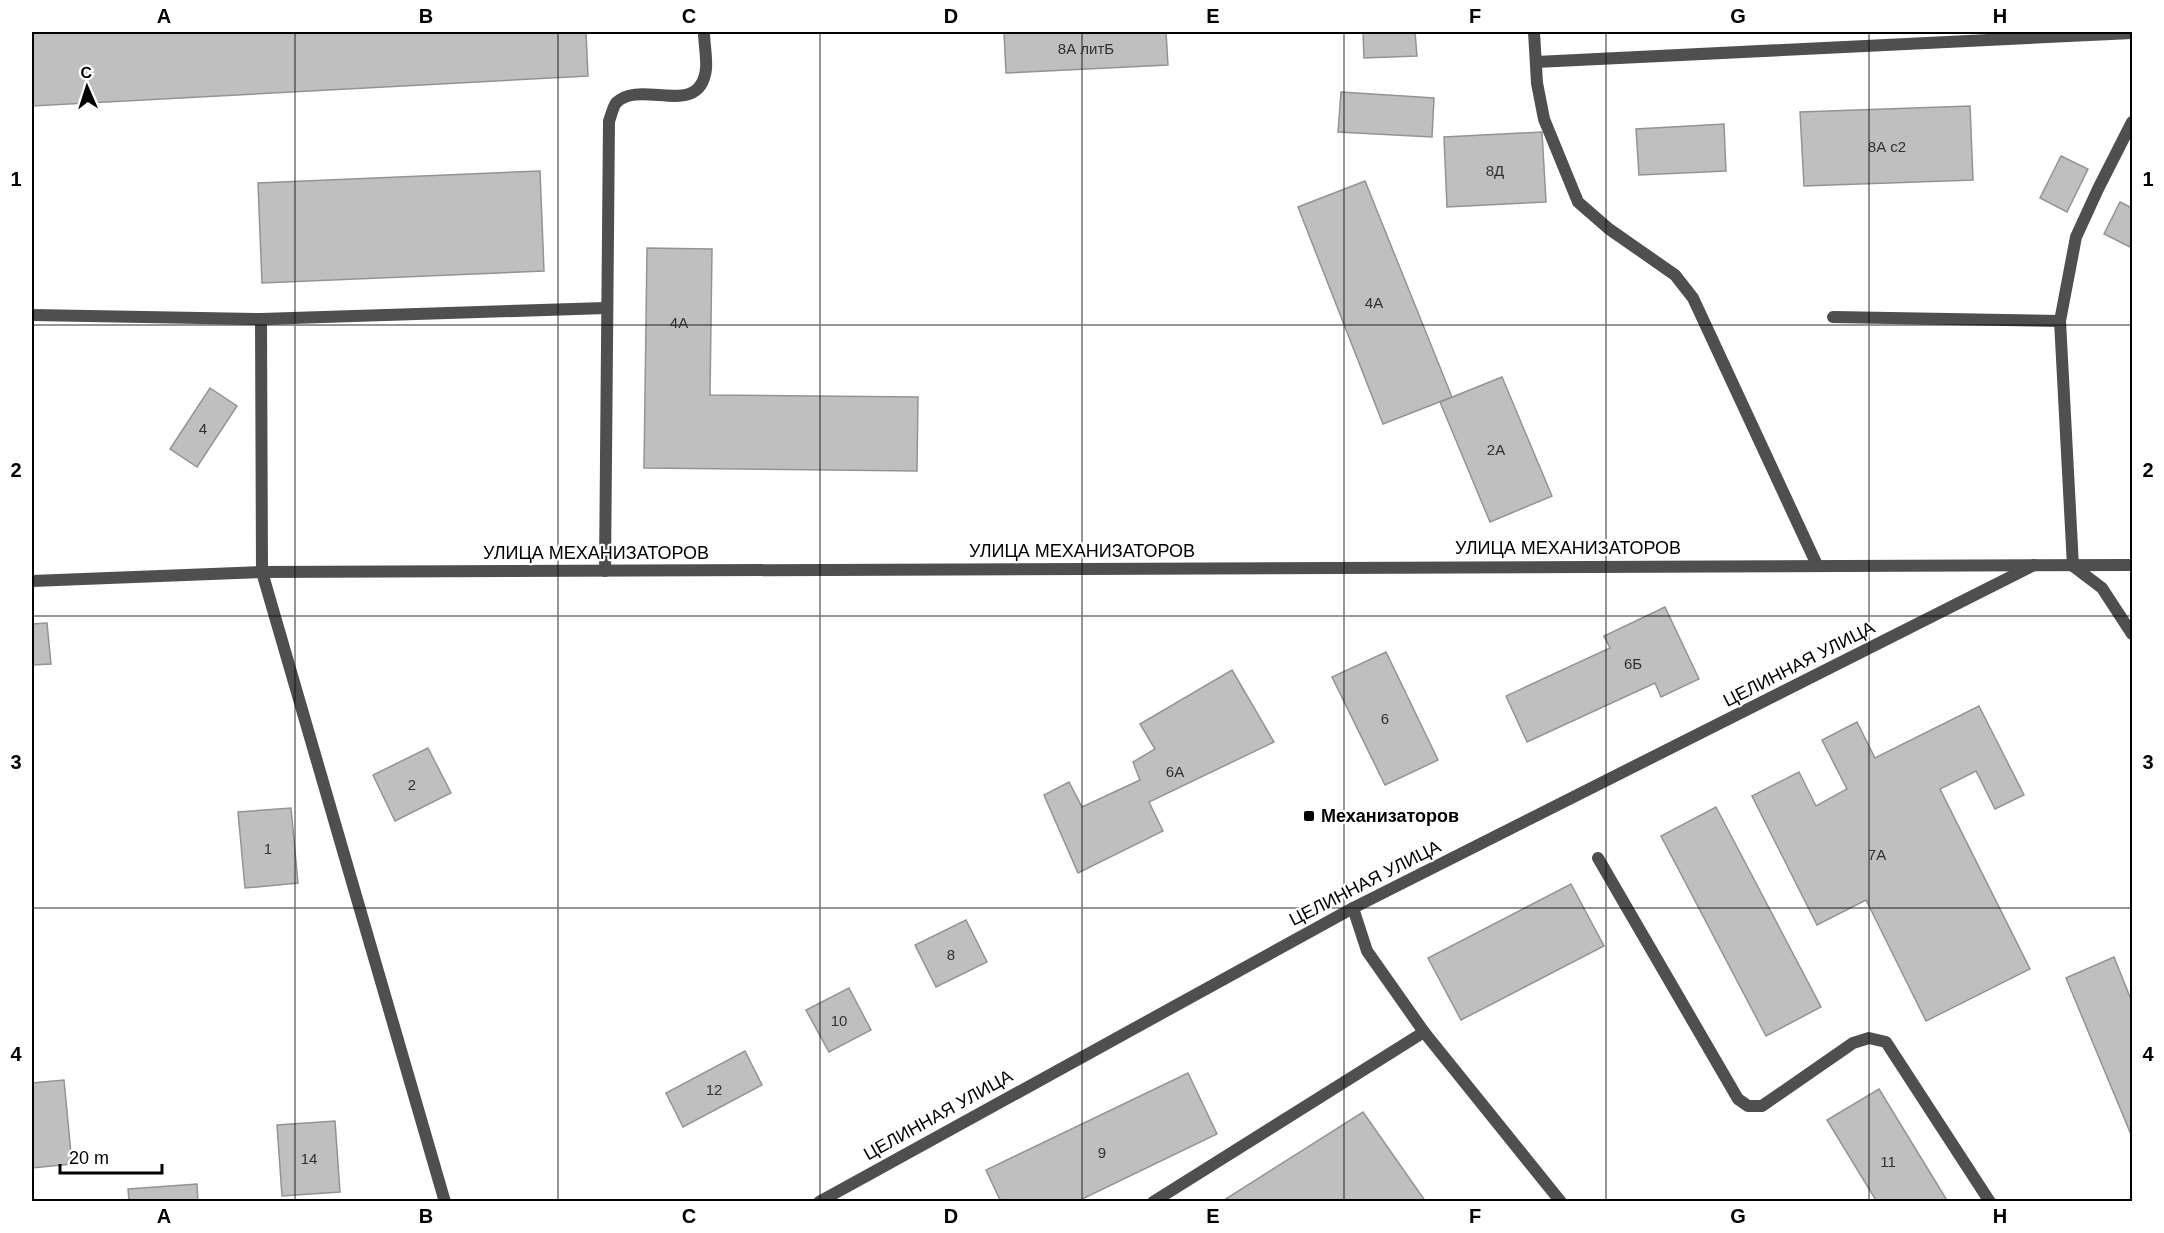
<svg xmlns="http://www.w3.org/2000/svg" width="2164" height="1233" viewBox="0 0 2164 1233" font-family="Arial,sans-serif">
<style>
.building{fill:#bfbfbf;stroke:#939393;stroke-width:1.5}
.lines{fill:none;stroke-linecap:round;stroke-linejoin:round}
.service{stroke:#4f4f4f;stroke-width:12}
.minor{stroke:#4f4f4f;stroke-width:12}
.tertiary{stroke:#4f4f4f;stroke-width:12}
.grid{fill:none;stroke:#000;stroke-width:1.5;stroke-opacity:0.55}
.poi-dot{fill:#000;stroke:#fff;stroke-width:2}
.labels{text-anchor:middle;dominant-baseline:central;stroke-width:4.5;stroke-linejoin:round;paint-order:stroke}
.number-label{font-size:15px;fill:#303030}
.street-label{font-size:18px;fill:#000;stroke:#fff}
.poi-label{font-size:18px;font-weight:bold;fill:#000;stroke:#fff;text-anchor:start}
.neatline{fill:none;stroke:#000;stroke-width:2}
.grid-label{font-size:20px;text-anchor:middle;font-weight:bold;fill:#000}
</style>
<rect width="100%" height="100%" fill="#fff"/>
<g class="building">
<polygon points="32,32 586,32 588,76 32,106"/>
<polygon points="1004,32 1166,32 1168,65 1006,73"/>
<polygon points="1363,32 1415,32 1417,56 1364,58"/>
<polygon points="1341,92 1434,98 1432,137 1338,132"/>
<polygon points="1970,106 1973,180 1804,186 1800,112"/>
<polygon points="1724,124 1726,171 1639,175 1636,129"/>
<polygon points="1542,132 1546,202 1447,207 1444,137"/>
<polygon points="2061,156 2088,169 2067,212 2040,198"/>
<polygon points="540,171 544,271 262,283 258,183"/>
<polygon points="1365,181 1452,397 1383,424 1298,207"/>
<polygon points="2120,202 2132,208 2132,248 2104,234"/>
<polygon points="647,248 712,249 710,395 918,397 917,471 644,468"/>
<polygon points="1502,377 1552,496 1490,522 1440,402"/>
<polygon points="210,388 237,406 197,467 170,449"/>
<polygon points="1665,607 1699,679 1661,697 1655,683 1527,742 1506,696 1610,648 1604,636"/>
<polygon points="47,623 51,664 32,665 32,624"/>
<polygon points="1386,652 1438,760 1385,785 1332,677"/>
<polygon points="1232,670 1274,742 1149,802 1163,831 1078,873 1044,795 1069,782 1082,807 1140,780 1133,762 1155,749 1140,724"/>
<polygon points="1979,706 2024,795 1995,809 1976,771 1940,789 2030,969 1926,1021 1866,900 1817,925 1752,796 1799,772 1816,806 1847,789 1822,740 1857,722 1875,758"/>
<polygon points="428,748 451,793 395,821 373,775"/>
<polygon points="1716,807 1821,1007 1766,1036 1661,836"/>
<polygon points="291,808 298,883 245,888 238,812"/>
<polygon points="1571,884 1604,946 1461,1020 1428,958"/>
<polygon points="966,920 987,962 936,987 915,945"/>
<polygon points="2114,957 2132,1002 2132,1137 2066,978"/>
<polygon points="849,988 871,1030 829,1052 806,1010"/>
<polygon points="745,1051 762,1085 683,1127 666,1093"/>
<polygon points="1188,1073 1217,1134 1076,1202 1001,1202 986,1170"/>
<polygon points="64,1080 72,1164 32,1168 32,1083"/>
<polygon points="1879,1089 1948,1202 1877,1202 1827,1120"/>
<polygon points="1363,1112 1426,1202 1221,1202"/>
<polygon points="335,1121 340,1192 282,1196 277,1125"/>
<polygon points="197,1184 198,1202 129,1202 128,1189"/>
</g>
<g class="lines">
<g class="service">
<polyline points="1534,32 1537,83 1544,119 1578,202 1609,229 1675,275 1693,298 1817,565"/>
<polyline points="1536,62 2132,33"/>
<polyline points="32,315 261,319 606,308"/>
<polyline points="1833,317 2060,321"/>
<polyline points="261,319 262,572 445,1202"/>
<polyline points="2073,566 2060,321 2076,237 2098,189 2132,122"/>
<path d="M605 571 609 121C611 116 613 107 616 103 640 78 700 120 706 69 707 57 704 43 704 32"/>
<polyline points="1598,858 1738,1099 1748,1106 1762,1106 1853,1043 1869,1038 1886,1042 1990,1202"/>
<polyline points="1353,908 1367,951 1424,1032 1561,1202"/>
<polyline points="1153,1202 1424,1032"/>
</g>
<polyline class="minor" points="819,1202 1353,908 2034,565"/>
<g class="tertiary">
<polyline points="2073,566 2102,588 2132,634"/>
<polyline points="32,581 262,572 2132,565"/>
</g>
</g>
<path class="grid" d="M295 32V1202M558 32V1202M820 32V1202M1082 32V1202M1344 32V1202M1606 32V1202M1869 32V1202M32 325H2132M32 616H2132M32 908H2132"/>
<rect class="poi-dot" x="1303" y="810" width="12" height="12" rx="3"/>
<g class="labels">
<g class="number-label">
<text x="1086" y="48">8А литБ</text>
<text x="1887" y="146">8А с2</text>
<text x="1495" y="170">8Д</text>
<text x="1374" y="302">4А</text>
<text x="679" y="322">4А</text>
<text x="203" y="428">4</text>
<text x="1496" y="449">2А</text>
<text x="1633" y="663">6Б</text>
<text x="1385" y="718">6</text>
<text x="1175" y="771">6А</text>
<text x="412" y="784">2</text>
<text x="268" y="848">1</text>
<text x="1877" y="854">7А</text>
<text x="951" y="954">8</text>
<text x="839" y="1020">10</text>
<text x="714" y="1089">12</text>
<text x="1102" y="1152">9</text>
<text x="309" y="1158">14</text>
<text x="1888" y="1161">11</text>
</g>
<g class="street-label">
<text x="1568" y="548">УЛИЦА МЕХАНИЗАТОРОВ</text>
<text x="1082" y="551">УЛИЦА МЕХАНИЗАТОРОВ</text>
<text x="596" y="553">УЛИЦА МЕХАНИЗАТОРОВ</text>
<text transform="translate(1799 664) rotate(-27)">ЦЕЛИННАЯ УЛИЦА</text>
<text transform="translate(1365 883) rotate(-27)">ЦЕЛИННАЯ УЛИЦА</text>
<text transform="translate(938 1115) rotate(-29)">ЦЕЛИННАЯ УЛИЦА</text>
</g>
<g class="poi-label">
<text x="1321" y="816">Механизаторов</text>
</g>
</g>
<rect width="2164" height="1233" fill="none" stroke="#ffffff" stroke-width="66"/>
<g transform="translate(87 87) rotate(357)" stroke="#ffffff" stroke-width="4.5" paint-order="stroke">
<path d="M0-4.5L10 22L0 15L-10 22Z" fill="#000000"/>
<text y="-9" font-size="16" font-weight="bold" text-anchor="middle" fill="#000000">С</text>
</g>
<path d="M60 1164v9h102v-9" fill="none" stroke="#000000" stroke-width="3"/>
<text x="69" y="1164" font-size="18" fill="#000000" stroke="#ffffff" stroke-width="4.5" paint-order="stroke">20 m</text>
<rect x="33" y="33" width="2098" height="1167" class="neatline"/>
<g class="grid-label">
<text x="164" y="23">A</text>
<text x="426" y="23">B</text>
<text x="689" y="23">C</text>
<text x="951" y="23">D</text>
<text x="1213" y="23">E</text>
<text x="1475" y="23">F</text>
<text x="1738" y="23">G</text>
<text x="2000" y="23">H</text>
<text x="16" y="186">1</text>
<text x="2148" y="186">1</text>
<text x="16" y="477">2</text>
<text x="2148" y="477">2</text>
<text x="16" y="769">3</text>
<text x="2148" y="769">3</text>
<text x="16" y="1061">4</text>
<text x="2148" y="1061">4</text>
<text x="164" y="1223">A</text>
<text x="426" y="1223">B</text>
<text x="689" y="1223">C</text>
<text x="951" y="1223">D</text>
<text x="1213" y="1223">E</text>
<text x="1475" y="1223">F</text>
<text x="1738" y="1223">G</text>
<text x="2000" y="1223">H</text>
</g>
</svg>
